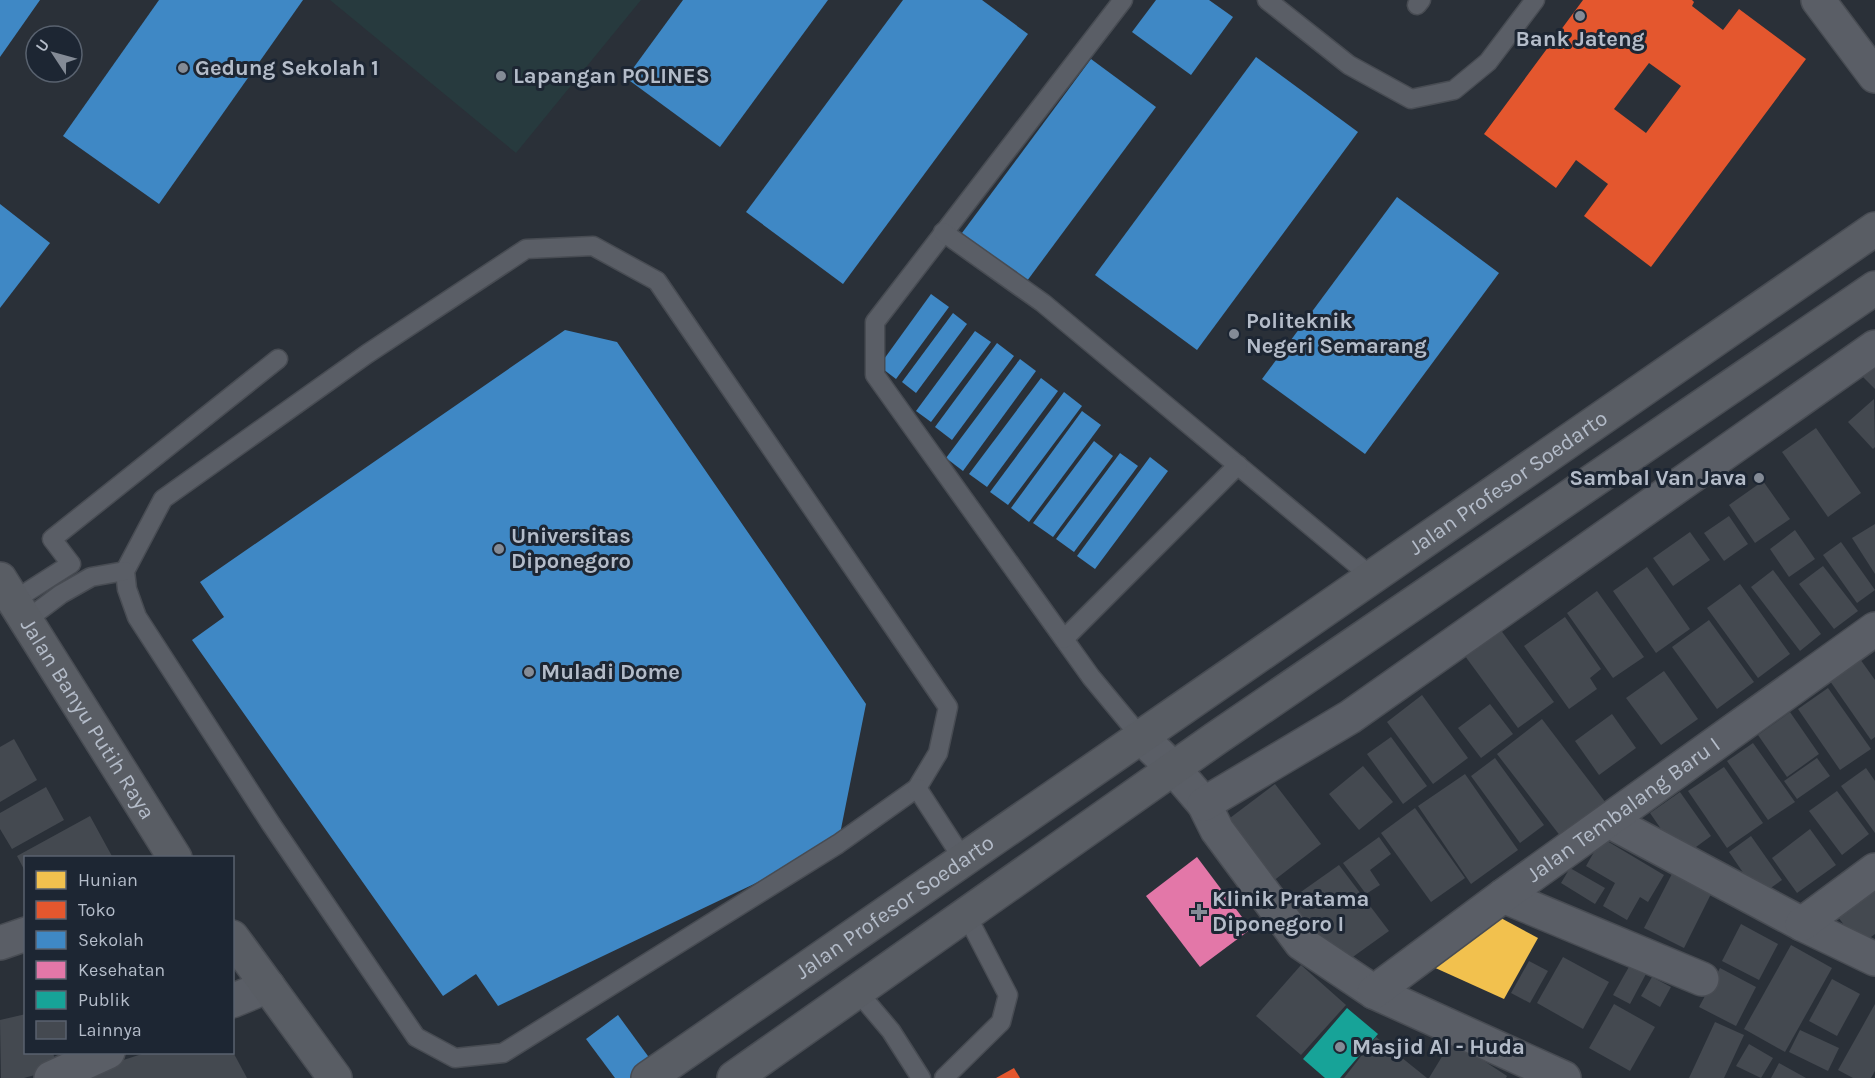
<svg xmlns="http://www.w3.org/2000/svg" width="1875" height="1078" viewBox="0 0 1875 1078" font-family="Karla,sans-serif">
<style>
.green{fill:#273a3e}
.homes{fill:#f2c14e}
.shops{fill:#e4572e;fill-rule:evenodd}
.schools{fill:#3f88c5}
.health{fill:#e377a8}
.public{fill:#17a398}
.building{fill:#444950}
.lines{fill:none;stroke-linecap:round;stroke-linejoin:round}
.lane-casing{stroke:#484c53;stroke-width:21}
.street-casing{stroke:#484c53;stroke-width:36}
.secondary-casing{stroke:#484c53;stroke-width:36}
.lane{stroke:#5a5e66;stroke-width:18}
.street{stroke:#5a5e66;stroke-width:33}
.secondary{stroke:#595d64;stroke-width:33}
.poi-dot{fill:#848b96;stroke:#1d2633;stroke-width:2}
.labels{text-anchor:middle;dominant-baseline:central;stroke-width:6;stroke-linejoin:round;paint-order:stroke}
.poi-label{font-size:22px;font-weight:bold;fill:#b4bcc9;stroke:#1d2633;text-anchor:start}
.street-label{font-size:22px;fill:#b4bcc9;stroke:#1d2633}
</style>
<rect width="100%" height="100%" fill="#2a3038"/>
<polygon class="green" points="330,0 641,0 516,153"/>
<polygon class="homes" points="1499,917 1538,938 1504,999 1431,966"/>
<g class="shops">
<path d="M1583 0H1692L1694 2 1692 6 1723 30 1739 9 1806 59 1651 267 1584 216 1608 184 1576 160 1556 188 1484 134ZM1649 63 1681 86 1646 133 1614 109Z"/>
<polygon points="1014,1068 1020,1078 996,1078"/>
</g>
<g class="schools">
<polygon points="0,0 40,0 0,57"/>
<polygon points="159,0 303,0 159,204 63,136"/>
<polygon points="683,0 828,0 720,147 626,78"/>
<polygon points="903,0 982,0 1028,34 843,284 746,212"/>
<polygon points="1156,0 1209,0 1233,17 1191,75 1132,32"/>
<polygon points="1256,57 1358,132 1197,350 1095,275"/>
<polygon points="1091,59 1156,107 1024,285 959,237"/>
<polygon points="1397,197 1499,273 1365,454 1262,379"/>
<polygon points="0,204 50,243 0,308"/>
<polygon points="931,294 949,307 896,379 879,366"/>
<polygon points="953,313 967,324 916,393 902,382"/>
<polygon points="565,330 617,342 866,704 838,844 498,1006 476,974 443,996 192,640 224,617 200,582"/>
<polygon points="975,331 991,342 931,422 916,411"/>
<polygon points="997,343 1014,356 952,440 935,427"/>
<polygon points="1020,359 1036,371 963,471 946,458"/>
<polygon points="1041,378 1058,391 987,487 969,474"/>
<polygon points="1064,392 1082,406 1008,505 990,492"/>
<polygon points="1082,411 1101,425 1029,522 1011,508"/>
<polygon points="1094,441 1113,456 1053,537 1033,523"/>
<polygon points="1120,453 1138,466 1074,552 1056,539"/>
<polygon points="1150,457 1168,471 1095,569 1077,556"/>
<polygon points="618,1015 664,1078 615,1078 586,1039"/>
</g>
<polygon class="health" points="1197,857 1251,929 1200,967 1146,896"/>
<polygon class="public" points="1347,1008 1378,1034 1340,1078 1325,1078 1303,1059"/>
<g class="building">
<polygon points="1875,363 1875,389 1862,376"/>
<polygon points="1874,399 1875,447 1873,449 1848,422"/>
<polygon points="1816,428 1861,493 1828,517 1782,452"/>
<polygon points="1763,481 1790,519 1755,543 1729,505"/>
<polygon points="1729,516 1748,544 1724,561 1704,533"/>
<polygon points="1875,524 1875,574 1852,538"/>
<polygon points="1795,530 1815,559 1789,577 1770,549"/>
<polygon points="1690,532 1710,560 1673,586 1653,558"/>
<polygon points="1841,542 1875,590 1857,603 1823,555"/>
<polygon points="1823,566 1858,611 1834,629 1799,584"/>
<polygon points="1647,567 1690,629 1656,653 1613,591"/>
<polygon points="1773,570 1821,634 1800,651 1751,587"/>
<polygon points="1740,584 1790,654 1758,678 1707,608"/>
<polygon points="1597,591 1644,657 1613,678 1567,613"/>
<polygon points="1565,617 1601,669 1590,678 1597,689 1569,709 1524,646"/>
<polygon points="1709,620 1754,682 1717,709 1672,647"/>
<polygon points="1500,629 1554,702 1518,728 1465,656"/>
<polygon points="1860,659 1875,680 1875,737 1871,740 1830,681"/>
<polygon points="1664,671 1698,719 1661,745 1626,698"/>
<polygon points="1828,688 1871,749 1840,770 1798,709"/>
<polygon points="1422,695 1468,758 1433,784 1387,722"/>
<polygon points="1490,704 1513,734 1481,758 1458,728"/>
<polygon points="1790,712 1819,754 1787,777 1758,735"/>
<polygon points="1612,714 1636,748 1599,775 1575,741"/>
<polygon points="1542,719 1606,803 1561,837 1497,754"/>
<polygon points="1391,737 1427,786 1403,804 1367,754"/>
<polygon points="14,739 37,780 0,802 0,747"/>
<polygon points="1753,743 1795,802 1768,820 1727,761"/>
<polygon points="1495,758 1544,825 1520,843 1471,776"/>
<polygon points="1817,758 1830,776 1797,799 1784,781"/>
<polygon points="1363,766 1393,802 1359,830 1329,794"/>
<polygon points="1724,767 1763,823 1727,848 1688,791"/>
<polygon points="1866,768 1875,781 1875,833 1841,786"/>
<polygon points="1465,774 1518,850 1471,884 1418,806"/>
<polygon points="1275,784 1321,844 1268,885 1222,824"/>
<polygon points="46,787 64,820 12,849 0,829 0,813"/>
<polygon points="1837,791 1869,834 1842,855 1809,811"/>
<polygon points="1680,792 1711,836 1681,858 1650,813"/>
<polygon points="1415,808 1465,878 1431,902 1381,833"/>
<polygon points="90,816 113,858 26,858 26,873 17,856"/>
<polygon points="1810,829 1836,865 1797,893 1772,858"/>
<polygon points="1751,836 1782,880 1759,896 1729,852"/>
<polygon points="1379,837 1391,854 1370,870 1380,885 1366,894 1343,863"/>
<polygon points="1602,838 1664,875 1648,902 1640,897 1627,920 1603,906 1615,883 1586,866"/>
<polygon points="1339,865 1389,931 1350,959 1307,935 1281,906"/>
<polygon points="1570,868 1605,888 1595,904 1561,883"/>
<polygon points="1675,868 1714,888 1684,948 1644,928"/>
<polygon points="1875,885 1875,934 1859,946 1836,914"/>
<polygon points="1741,924 1778,944 1759,980 1722,961"/>
<polygon points="1791,945 1832,968 1785,1052 1744,1029"/>
<polygon points="1563,957 1609,982 1583,1029 1537,1003"/>
<polygon points="1529,961 1548,971 1530,1003 1511,993"/>
<polygon points="1301,965 1346,1005 1301,1055 1256,1016"/>
<polygon points="1630,965 1646,974 1630,1004 1613,995"/>
<polygon points="1720,968 1756,987 1736,1026 1699,1007"/>
<polygon points="1652,977 1671,987 1660,1007 1641,996"/>
<polygon points="1832,979 1860,994 1837,1036 1809,1021"/>
<polygon points="1614,1004 1655,1027 1630,1071 1589,1048"/>
<polygon points="1875,1004 1875,1071 1871,1078 1853,1078 1838,1070"/>
<polygon points="26,1014 26,1052 53,1052 57,1069 24,1078 1,1078 0,1020"/>
<polygon points="1715,1022 1744,1035 1724,1078 1689,1078"/>
<polygon points="1800,1030 1839,1048 1828,1071 1789,1052"/>
<polygon points="1376,1037 1427,1078 1344,1078"/>
<polygon points="1452,1040 1507,1076 1506,1078 1429,1078"/>
<polygon points="1749,1044 1773,1058 1761,1078 1736,1066"/>
<polygon points="148,1052 233,1052 247,1078 68,1078"/>
<polygon points="1779,1063 1806,1078 1771,1078"/>
</g>
<g class="lines">
<defs>
<g id="lane">
<polyline points="1123,0 875,322 875,375 1091,677 1140,736"/>
<polyline points="1267,0 1349,65 1411,99 1454,90 1488,62 1535,0"/>
<polyline points="1417,5 1421,0"/>
<polyline points="943,232 1043,303 1373,578"/>
<polygon points="593,246 657,281 948,707 938,753 917,788 838,844 503,1053 455,1058 416,1037 271,824 137,617 127,589 125,571 163,499 367,354 526,249"/>
<polyline points="13,601 71,564 52,539 278,359"/>
<polyline points="25,621 61,594 91,577 125,571"/>
<polyline points="1064,639 1238,465"/>
<polyline points="917,788 963,859"/>
<polyline points="858,992 891,1031 921,1078"/>
<polyline points="944,1078 1001,1022 1008,995 967,916"/>
</g>
<g id="street">
<polyline points="1818,0 1875,76"/>
<polyline points="1140,736 1175,770 1204,804 1217,830 1301,943 1374,992 1564,1078"/>
<polyline points="1204,804 1350,717 1875,347"/>
<polyline points="1609,821 1802,924 1875,959"/>
<polyline points="1503,896 1702,979"/>
<polyline points="1802,924 1875,870"/>
<polyline points="0,943 26,934"/>
<path id="s1" d="M1374 992 1503 896 1875 629"/>
<polyline points="232,1001 268,986"/>
<polyline points="51,1078 108,1052"/>
</g>
<g id="secondary">
<path id="s2" d="M0 579 175 858"/>
<polyline points="232,937 335,1078"/>
<path id="s3" d="M648 1078 1875 229"/>
<polyline points="734,1078 1215,739 1875,288"/>
</g>
</defs>
<use href="#lane" class="lane-casing"/>
<use href="#street" class="street-casing"/>
<use href="#secondary" class="secondary-casing"/>
<use href="#lane" class="lane"/>
<use href="#street" class="street"/>
<use href="#secondary" class="secondary"/>
</g>
<g class="poi-dot">
<circle cx="1580" cy="16" r="6"/>
<circle cx="183" cy="68" r="6"/>
<circle cx="501" cy="76" r="6"/>
<circle cx="1234" cy="334" r="6"/>
<circle cx="1759" cy="478" r="6"/>
<circle cx="499" cy="549" r="6"/>
<circle cx="529" cy="672" r="6"/>
<path d="M1196 903h6v6h6v6h-6v6h-6v-6h-6v-6h6z"/>
<circle cx="1340" cy="1047" r="6"/>
</g>
<g class="labels">
<g class="poi-label">
<text x="1580" y="39" text-anchor="middle">Bank Jateng</text>
<text x="195" y="68">Gedung Sekolah 1</text>
<text x="513" y="76">Lapangan POLINES</text>
<text x="1246" y="321">Politeknik<tspan x="1246" dy="25">Negeri Semarang</tspan></text>
<text x="1747" y="478" text-anchor="end">Sambal Van Java</text>
<text x="511" y="536">Universitas<tspan x="511" dy="25">Diponegoro</tspan></text>
<text x="541" y="672">Muladi Dome</text>
<text x="1212" y="899">Klinik Pratama<tspan x="1212" dy="25">Diponegoro I</tspan></text>
<text x="1352" y="1047">Masjid Al - Huda</text>
</g>
<g class="street-label">
<text stroke="none"><textPath href="#s3" startOffset="1046">Jalan Profesor Soedarto</textPath></text>
<text stroke="none"><textPath href="#s2" startOffset="165">Jalan Banyu Putih Raya</textPath></text>
<text stroke="none"><textPath href="#s1" startOffset="309">Jalan Tembalang Baru I</textPath></text>
<text stroke="none"><textPath href="#s3" startOffset="300">Jalan Profesor Soedarto</textPath></text>
</g>
</g>
<rect x="24" y="856" width="210" height="198" fill="#1d2633" stroke="#59626f" stroke-width="1.5"/>
<rect x="36" y="871" width="30" height="18" fill="#f2c14e" stroke="#59626f" stroke-width="1.5"/>
<text x="78" y="886" font-size="18" fill="#b4bcc9">Hunian</text>
<rect x="36" y="901" width="30" height="18" fill="#e4572e" stroke="#59626f" stroke-width="1.5"/>
<text x="78" y="916" font-size="18" fill="#b4bcc9">Toko</text>
<rect x="36" y="931" width="30" height="18" fill="#3f88c5" stroke="#59626f" stroke-width="1.5"/>
<text x="78" y="946" font-size="18" fill="#b4bcc9">Sekolah</text>
<rect x="36" y="961" width="30" height="18" fill="#e377a8" stroke="#59626f" stroke-width="1.5"/>
<text x="78" y="976" font-size="18" fill="#b4bcc9">Kesehatan</text>
<rect x="36" y="991" width="30" height="18" fill="#17a398" stroke="#59626f" stroke-width="1.5"/>
<text x="78" y="1006" font-size="18" fill="#b4bcc9">Publik</text>
<rect x="36" y="1021" width="30" height="18" fill="#444950" stroke="#59626f" stroke-width="1.5"/>
<text x="78" y="1036" font-size="18" fill="#b4bcc9">Lainnya</text>
<g transform="translate(54 54) rotate(306)"><circle r="28" fill="#1d2633" stroke="#59626f" stroke-width="1.5"/>
<path d="M0-4.5L10 22L0 15L-10 22Z" fill="#848b96"/>
<text y="-9" font-size="16" font-weight="bold" text-anchor="middle" fill="#b4bcc9">U</text>
</g>
</svg>
